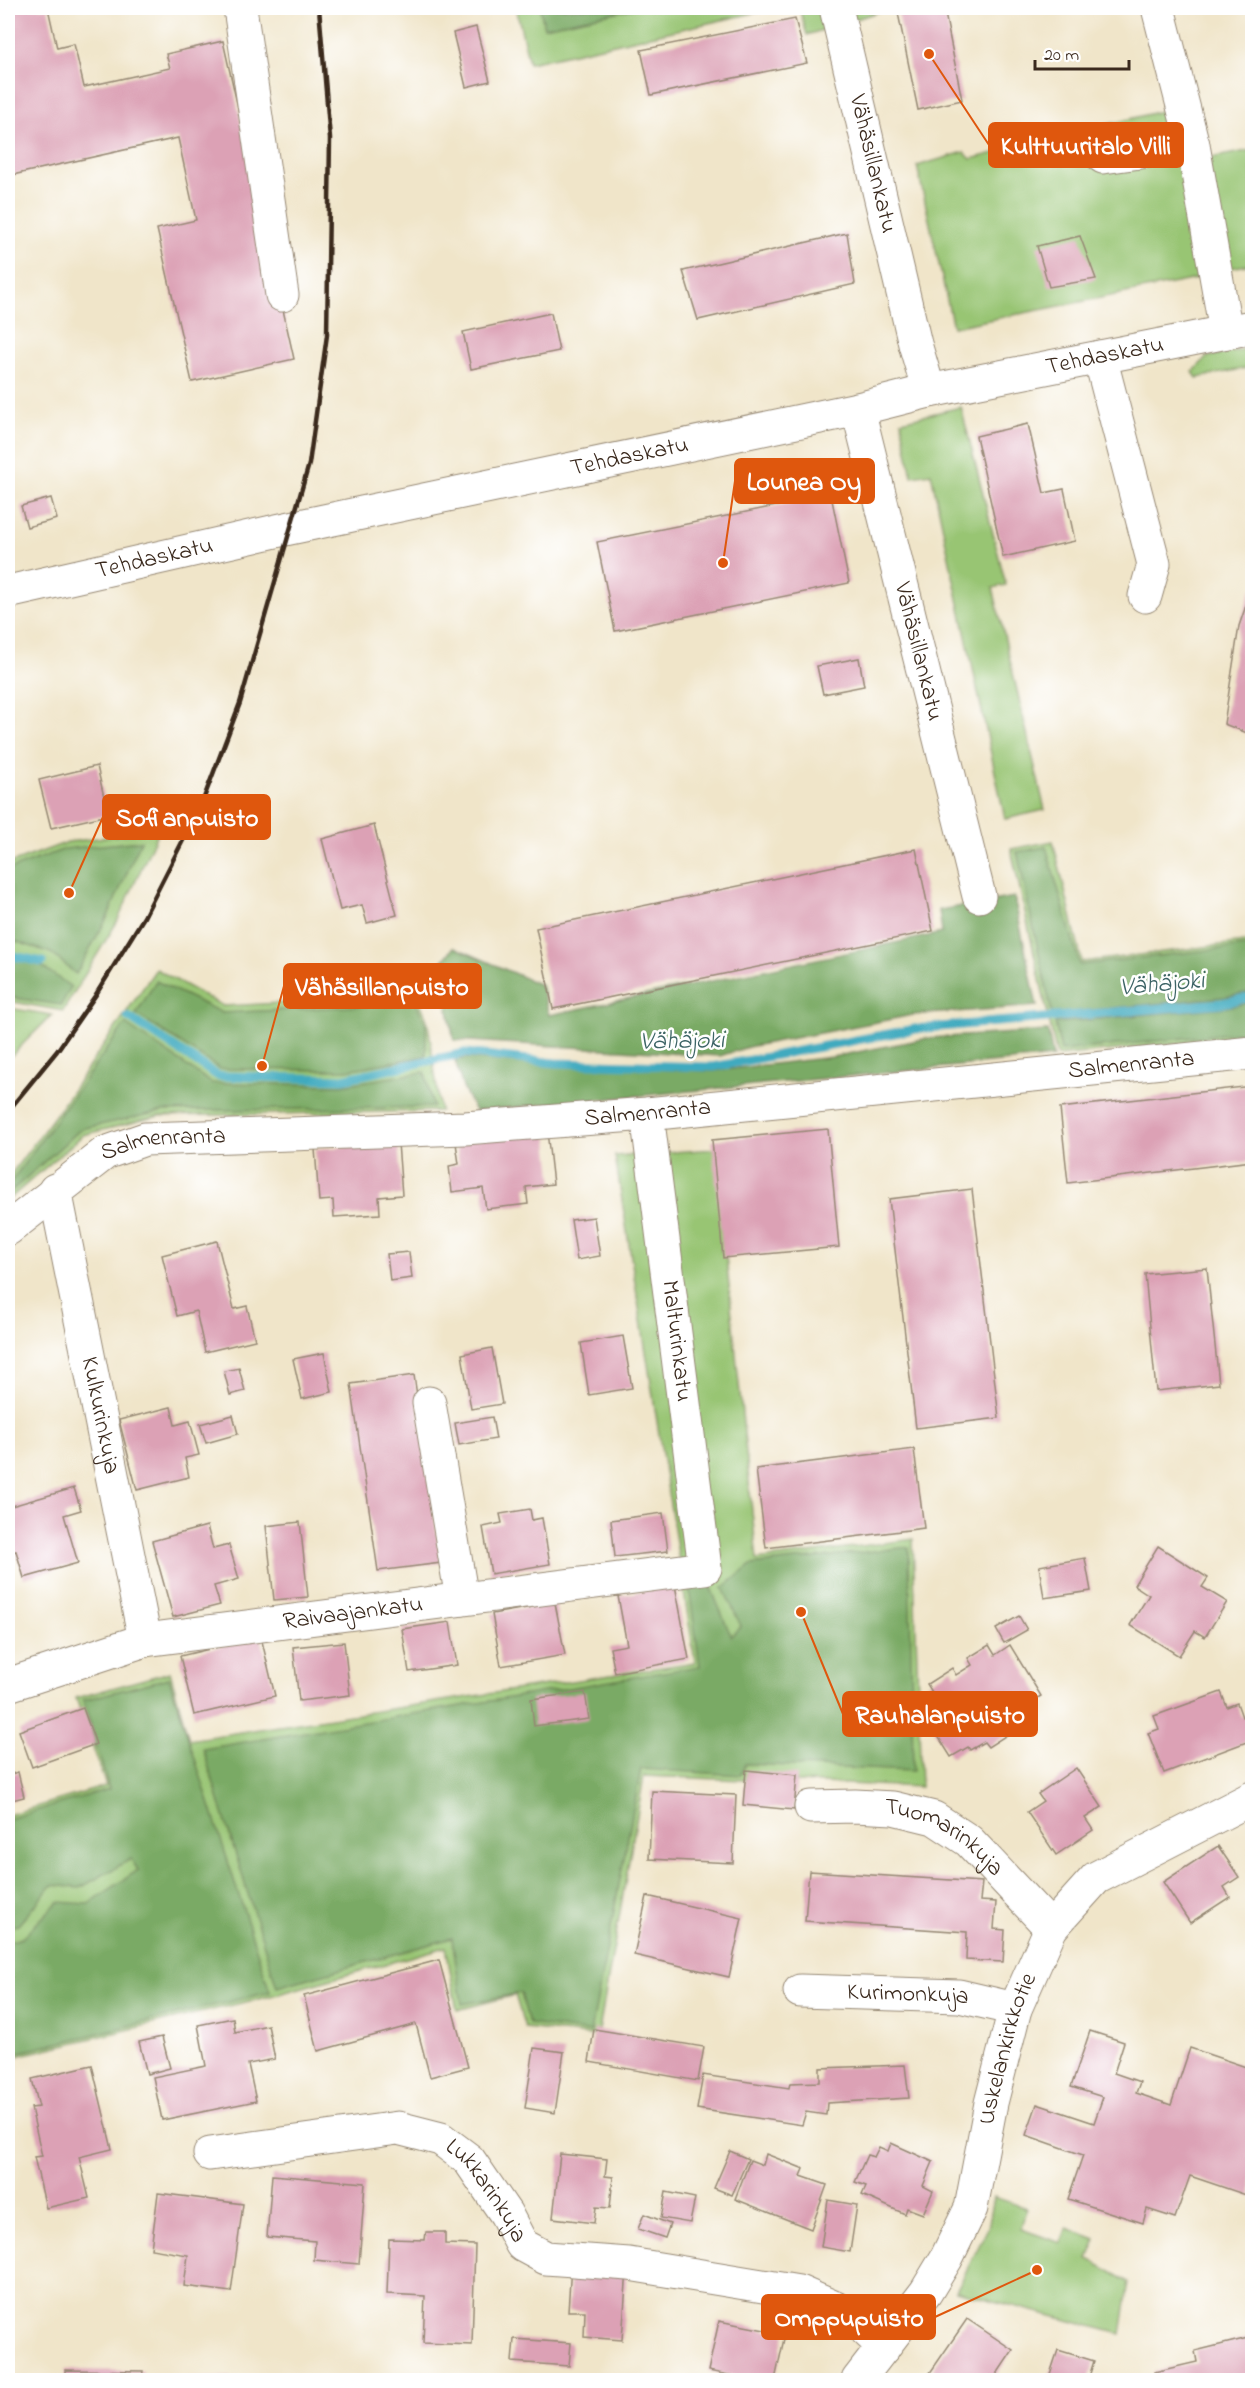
<svg xmlns="http://www.w3.org/2000/svg" width="1260" height="2388" viewBox="0 0 1260 2388" font-family="'Indie Flower',sans-serif">
<style>
.green{fill:#98c573;stroke:#6a7848;stroke-width:1.5}
.forest{fill:#7aaa65;stroke:#5a6a42;stroke-width:1.5}
.lines{fill:none;stroke-linecap:round;stroke-linejoin:round}
.stream{stroke:#40aabf;stroke-width:9}
.building{fill:#dca1b5}
.minor-casing{stroke:#968874;stroke-width:35}
.minor{stroke:#fff;stroke-width:33}
.rail{stroke:#3b2a1e;stroke-width:4.5}
.labels{text-anchor:middle;dominant-baseline:central;stroke-width:5;stroke-linejoin:round;paint-order:stroke}
.street-label{font-size:24px;fill:#3b2a1e;stroke:#fff}
.water-label{font-size:26px;font-style:italic;fill:#3d6466;stroke:#fff}
.leader{fill:none;stroke:#df570d;stroke-width:2}
.callout-dot{fill:#df570d;stroke:#fff;stroke-width:2}
.callout{fill:#df570d;stroke:#df570d;stroke-width:2}
.callout-label{font-size:26px;text-anchor:middle;font-weight:bold;fill:#fff}
</style>
<rect width="100%" height="100%" fill="#fff"/>
<filter id="ink" filterUnits="userSpaceOnUse"><feTurbulence type="fractalNoise" baseFrequency=".0167" numOctaves="2"/><feDisplacementMap in="SourceGraphic" scale="12" xChannelSelector="R" yChannelSelector="G"/><feConvolveMatrix kernelMatrix="1 2 1 2 8 2 1 2 1" color-interpolation-filters="sRGB"/></filter>
<filter id="wash" filterUnits="userSpaceOnUse"><feTurbulence type="fractalNoise" baseFrequency=".008" numOctaves="4" result="noise"/><feDisplacementMap in="SourceGraphic" scale="24" xChannelSelector="R" yChannelSelector="G"/><feGaussianBlur stdDeviation="1.35" result="paint"/><feColorMatrix in="noise" values="0 0 0 0 0 0 0 0 0 0 0 0 0 0 0 0 0 1.4 0 .05"/><feComposite in="paint" operator="in"/></filter>
<g filter="url(#wash)">
<rect width="100%" height="100%" fill="#f0e5c9"/>
<g class="green">
<polygon points="516,8 776,8 529,63"/>
<polygon points="799,8 887,8 887,9 807,35"/>
<polygon points="1169,109 1207,277 953,327 917,166 964,152 971,159"/>
<polygon points="1252,150 1252,264 1226,269 1205,159"/>
<polygon points="1252,348 1252,367 1197,378 1193,372 1207,357"/>
<polygon points="961,407 1006,585 993,588 1045,810 1005,819 931,473 912,476 901,421"/>
<polygon points="159,830 117,922 63,1011 8,1001 8,864 68,842"/>
<polygon points="1053,841 1082,962 1252,941 1252,1036 1057,1056 1011,849"/>
<polygon points="156,969 223,1006 418,996 428,1023 440,1111 159,1116 83,1135 8,1200 8,1178 59,1110"/>
<polygon points="8,1008 52,1015 8,1059"/>
<polygon points="715,1149 757,1560 913,1539 921,1787 644,1776 598,2036 525,2028 515,1995 457,2010 446,1947 275,1995 8,2058 8,1815 106,1786 76,1698 170,1672 189,1740 695,1662 615,1156"/>
<polygon points="994,2197 1026,2208 1021,2229 1061,2243 1067,2228 1096,2239 1088,2259 1129,2282 1121,2334 956,2291 988,2228"/>
</g>
<g class="forest">
<polygon points="540,8 636,8 544,27"/>
<polygon points="141,841 107,918 76,974 51,953 8,939 8,870 65,849"/>
<polygon points="1046,847 1080,965 1252,945 1252,992 1224,997 1052,1014 1017,852"/>
<polygon points="1014,897 1037,1006 913,1015 748,1047 720,1056 454,1040 439,966 454,947 541,985 549,1015 942,933 939,910"/>
<polygon points="8,958 40,965 71,987 61,1005 8,997"/>
<polygon points="156,981 222,1013 416,1003 426,1024 426,1056 347,1070 220,1069 136,1014"/>
<polygon points="1252,1002 1252,1031 1061,1051 1055,1023 1226,1007"/>
<polygon points="125,1024 212,1083 341,1085 425,1072 433,1107 164,1111 81,1129 8,1194 8,1186"/>
<polygon points="1048,1031 1053,1057 475,1111 463,1088 455,1060 468,1058 555,1066 713,1071 832,1057 928,1038"/>
<polygon points="909,1547 913,1771 745,1764 741,1775 641,1769 591,2032 529,2024 521,1993 462,2004 452,1938 277,1987 203,1749 700,1666 687,1574 705,1574 731,1636 741,1626 723,1588 751,1565"/>
<polygon points="169,1678 270,1992 8,2055 8,1942 22,1938 58,1902 88,1904 138,1870 131,1859 80,1888 52,1885 18,1925 8,1927 8,1819 109,1789 83,1700"/>
</g>
<g class="lines">
<g class="stream">
<polyline points="8,955 42,962"/>
<polyline points="128,1017 218,1076 343,1079 465,1053 555,1063 713,1067 915,1029 1222,1003 1252,997"/>
</g>
</g>
<g id="blocks">
<g class="building">
<polygon points="8,8 48,8 57,48 74,44 84,87 170,68 166,54 223,41 294,359 192,382 157,229 196,220 178,138 8,176"/>
<polygon points="897,8 944,8 962,100 918,110"/>
<polygon points="795,19 807,63 651,95 641,50"/>
<polygon points="476,27 490,81 466,87 453,33"/>
<polygon points="847,233 855,284 698,320 683,271"/>
<polygon points="1080,236 1096,279 1049,287 1037,246"/>
<polygon points="551,313 559,351 471,369 463,332"/>
<polygon points="1028,424 1044,493 1064,489 1075,541 1003,557 976,436"/>
<polygon points="831,495 849,583 615,631 597,542"/>
<polygon points="51,498 57,519 27,527 21,506"/>
<polygon points="1252,588 1252,735 1224,724 1239,626"/>
<polygon points="859,658 864,686 823,694 817,666"/>
<polygon points="97,766 108,815 51,828 39,780"/>
<polygon points="374,825 397,915 367,923 362,905 340,910 322,839"/>
<polygon points="916,849 933,931 553,1009 536,928"/>
<polygon points="1252,1086 1252,1161 1068,1183 1060,1108"/>
<polygon points="828,1129 839,1247 723,1258 712,1140"/>
<polygon points="547,1131 553,1184 526,1187 528,1204 486,1209 483,1188 452,1192 449,1166 459,1164 456,1143"/>
<polygon points="398,1143 402,1195 379,1197 380,1214 334,1217 333,1200 319,1201 315,1149"/>
<polygon points="972,1189 999,1418 916,1428 889,1199"/>
<polygon points="594,1217 600,1256 577,1260 571,1220"/>
<polygon points="217,1241 234,1309 247,1306 255,1340 205,1352 196,1311 177,1316 162,1255"/>
<polygon points="409,1252 412,1278 390,1281 387,1254"/>
<polygon points="1207,1268 1219,1384 1156,1391 1145,1274"/>
<polygon points="623,1336 632,1388 589,1395 581,1343"/>
<polygon points="492,1348 502,1404 471,1409 462,1354"/>
<polygon points="324,1353 332,1392 302,1399 293,1359"/>
<polygon points="239,1368 245,1391 230,1395 224,1371"/>
<polygon points="414,1375 441,1563 378,1571 351,1384"/>
<polygon points="171,1407 175,1425 190,1421 199,1455 185,1458 189,1477 137,1490 119,1420"/>
<polygon points="233,1415 238,1434 206,1443 200,1424"/>
<polygon points="492,1417 496,1439 459,1445 455,1423"/>
<polygon points="914,1449 924,1528 766,1548 756,1469"/>
<polygon points="74,1488 81,1510 64,1515 78,1563 24,1578 16,1551 8,1553 8,1507"/>
<polygon points="530,1509 532,1520 542,1518 550,1564 491,1574 483,1527 502,1523 500,1514"/>
<polygon points="663,1513 668,1551 615,1557 611,1520"/>
<polygon points="300,1522 308,1597 274,1600 266,1526"/>
<polygon points="207,1526 213,1549 229,1545 239,1579 214,1586 220,1605 173,1617 152,1541"/>
<polygon points="1158,1546 1208,1578 1202,1587 1227,1602 1205,1637 1195,1631 1179,1656 1130,1625 1149,1595 1134,1585"/>
<polygon points="1085,1558 1091,1591 1044,1598 1039,1566"/>
<polygon points="675,1585 689,1659 615,1673 610,1648 627,1645 618,1596"/>
<polygon points="555,1603 565,1655 501,1666 492,1614"/>
<polygon points="1019,1616 1027,1630 1004,1643 996,1629"/>
<polygon points="450,1622 457,1665 409,1672 402,1629"/>
<polygon points="261,1637 275,1696 194,1715 180,1656"/>
<polygon points="344,1642 350,1695 299,1701 293,1647"/>
<polygon points="989,1645 995,1655 1010,1645 1041,1696 1024,1706 1032,1719 988,1747 984,1742 970,1750 968,1747 951,1757 916,1701 932,1692 927,1684 952,1668 956,1675 972,1665 968,1658"/>
<polygon points="585,1692 589,1719 534,1726 531,1699"/>
<polygon points="1221,1692 1227,1707 1237,1703 1242,1717 1250,1714 1252,1740 1164,1773 1148,1733 1159,1729 1154,1716"/>
<polygon points="83,1708 96,1744 32,1767 19,1731"/>
<polygon points="1076,1768 1102,1807 1085,1818 1093,1830 1056,1855 1027,1812 1043,1801 1038,1794"/>
<polygon points="746,1770 797,1775 794,1810 743,1805"/>
<polygon points="18,1772 24,1797 8,1801 8,1775"/>
<polygon points="652,1791 736,1795 733,1863 649,1859"/>
<polygon points="1218,1846 1239,1877 1224,1887 1230,1897 1190,1923 1163,1882"/>
<polygon points="809,1871 982,1882 980,1901 996,1902 994,1929 1005,1930 1003,1962 966,1960 967,1932 805,1921"/>
<polygon points="647,1896 742,1918 729,1977 634,1955"/>
<polygon points="439,1960 468,2067 430,2077 416,2024 318,2051 304,1996"/>
<polygon points="233,2018 235,2032 268,2025 275,2059 248,2064 256,2101 162,2120 153,2077 206,2066 198,2025"/>
<polygon points="594,2029 704,2047 698,2081 589,2062"/>
<polygon points="1090,2031 1124,2042 1114,2073 1140,2082 1136,2093 1171,2105 1190,2048 1252,2069 1252,2197 1190,2176 1175,2218 1147,2209 1143,2223 1068,2199 1083,2155 1026,2135 1037,2104 1094,2123 1103,2097 1071,2087"/>
<polygon points="162,2037 170,2068 147,2074 139,2042"/>
<polygon points="534,2048 564,2052 555,2113 525,2108"/>
<polygon points="92,2065 112,2149 79,2157 89,2198 46,2208 34,2157 42,2156 31,2108 39,2107 32,2079"/>
<polygon points="905,2065 909,2098 827,2103 826,2115 806,2112 802,2125 697,2109 703,2075 789,2088 790,2083 820,2082 820,2068"/>
<polygon points="891,2143 933,2162 923,2186 933,2191 923,2214 907,2208 905,2214 862,2195 866,2186 855,2182 867,2155 874,2157 879,2147 888,2151"/>
<polygon points="730,2151 748,2159 732,2195 714,2188"/>
<polygon points="560,2154 607,2159 605,2176 613,2177 610,2208 596,2207 594,2223 553,2218"/>
<polygon points="766,2154 804,2169 801,2176 827,2185 811,2229 735,2199 750,2160 763,2165"/>
<polygon points="272,2175 365,2183 359,2264 314,2260 315,2241 267,2237"/>
<polygon points="666,2192 695,2198 690,2223 661,2218"/>
<polygon points="158,2193 243,2204 231,2292 184,2286 188,2255 151,2249"/>
<polygon points="828,2200 857,2205 850,2252 821,2247"/>
<polygon points="644,2214 670,2224 665,2238 638,2229"/>
<polygon points="426,2232 445,2232 445,2244 475,2245 472,2345 423,2343 425,2296 387,2294 389,2239 425,2240"/>
<polygon points="571,2265 627,2269 622,2340 584,2337 585,2311 568,2311"/>
<polygon points="967,2319 1013,2350 993,2380 925,2380"/>
<polygon points="719,2321 785,2334 775,2380 754,2380 708,2371"/>
<polygon points="1252,2337 1252,2380 1156,2380 1154,2372 1197,2362 1195,2351"/>
<polygon points="514,2339 571,2343 569,2366 512,2362"/>
<polygon points="1058,2350 1094,2361 1088,2380 1048,2380"/>
<polygon points="65,2370 143,2371 142,2380 65,2380"/>
<rect x="185" y="2378" width="61" height="2"/>
</g>
</g>
</g>
<g filter="url(#ink)">
<use href="#blocks" fill-opacity="0" stroke="#968874" stroke-width="1.5"/>
<g class="lines">
<defs>
<g id="minor">
<polyline points="240,8 282,295"/>
<path id="s1" d="M836 8 915 344 929 391"/>
<polyline points="1158,8 1193,145 1226,332"/>
<polyline points="1103,157 1193,145"/>
<polyline points="1100,357 1154,564 1145,596"/>
<path id="s2" d="M858 409 979 896"/>
<path id="s3" d="M8 592 276 531 858 409 929 391 1252 327"/>
<path id="s4" d="M55 1190 145 1640"/>
<path id="s5" d="M8 1229 105 1153 145 1139 465 1128 647 1114 1252 1053"/>
<polyline points="429,1403 462,1599"/>
<path id="s6" d="M8 1685 145 1640 705 1568 647 1114"/>
<path id="s7" d="M811 1807 855 1806 893 1808 934 1818 969 1841 1051 1928"/>
<path id="s8" d="M800 1991 959 1996 1015 2009"/>
<path id="s9" d="M210 2154 398 2128 441 2139 469 2160 506 2214 522 2245 546 2258 629 2264 799 2292 849 2314 884 2347"/>
<path id="s10" d="M858 2380 926 2292 946 2259 971 2208 991 2103 1015 2009 1051 1928 1096 1878 1252 1798"/>
</g>
</defs>
<use href="#minor" class="minor-casing"/>
<use href="#minor" class="minor"/>
<polyline class="rail" points="8,1111 57,1051 95,996 144,917 202,803 240,703 309,464 327,335 330,139 319,8"/>
</g>
</g>
<g class="labels">
<g class="street-label">
<text stroke="none"><textPath href="#s1" startOffset="160">Vähäsillankatu</textPath></text>
<text stroke="none"><textPath href="#s3" startOffset="1122">Tehdaskatu</textPath></text>
<text stroke="none"><textPath href="#s3" startOffset="636">Tehdaskatu</textPath></text>
<text stroke="none"><textPath href="#s3" startOffset="150">Tehdaskatu</textPath></text>
<text stroke="none"><textPath href="#s2" startOffset="250">Vähäsillankatu</textPath></text>
<text stroke="none"><textPath href="#s5" startOffset="1155">Salmenranta</textPath></text>
<text stroke="none"><textPath href="#s5" startOffset="669">Salmenranta</textPath></text>
<text stroke="none"><textPath href="#s5" startOffset="183">Salmenranta</textPath></text>
<text transform="translate(676 1341) rotate(83)">Malturinkatu</text>
<text stroke="none"><textPath href="#s4" startOffset="230">Kulkurinkuja</textPath></text>
<text stroke="none"><textPath href="#s6" startOffset="354">Raivaajankatu</textPath></text>
<text stroke="none"><textPath href="#s7" startOffset="142">Tuomarinkuja</textPath></text>
<text stroke="none"><textPath href="#s8" startOffset="108">Kurimonkuja</textPath></text>
<text stroke="none"><textPath href="#s10" startOffset="370">Uskelankirkkotie</textPath></text>
<text stroke="none"><textPath href="#s9" startOffset="304">Lukkarinkuja</textPath></text>
</g>
<g class="water-label">
<text transform="translate(1162 985) rotate(-5)">Vähäjoki</text>
<text transform="translate(682 1042) rotate(-1)">Vähäjoki</text>
</g>
</g>
<path class="leader" d="M929 54L989 145M723 563L735 481M69 893L103 817M262 1066L284 986M801 1612L843 1714M1037 2270L935 2317"/>
<g class="callout-dot">
<circle cx="929" cy="54" r="6"/>
<circle cx="723" cy="563" r="6"/>
<circle cx="69" cy="893" r="6"/>
<circle cx="262" cy="1066" r="6"/>
<circle cx="801" cy="1612" r="6"/>
<circle cx="1037" cy="2270" r="6"/>
</g>
<g class="callout">
<rect x="989" y="123" width="194" height="44" rx="6"/>
<rect x="735" y="459" width="139" height="44" rx="6"/>
<rect x="103" y="795" width="167" height="44" rx="6"/>
<rect x="284" y="964" width="197" height="44" rx="6"/>
<rect x="843" y="1692" width="194" height="44" rx="6"/>
<rect x="762" y="2295" width="173" height="44" rx="6"/>
</g>
<g class="callout-label">
<text x="1086" y="154">Kulttuuritalo Villi</text>
<text x="804" y="490">Lounea Oy</text>
<text x="187" y="826">Sofianpuisto</text>
<text x="382" y="995">Vähäsillanpuisto</text>
<text x="940" y="1723">Rauhalanpuisto</text>
<text x="849" y="2326">Omppupuisto</text>
</g>
<rect width="1260" height="2388" fill="none" stroke="#fff" stroke-width="30"/>
<path d="M1035 60v9h94v-9" fill="none" stroke="#3b2a1e" stroke-width="3"/>
<text x="1044" y="60" font-size="18" fill="#3b2a1e" stroke="#ffffff" stroke-width="4.5" paint-order="stroke">20 m</text>
</svg>
